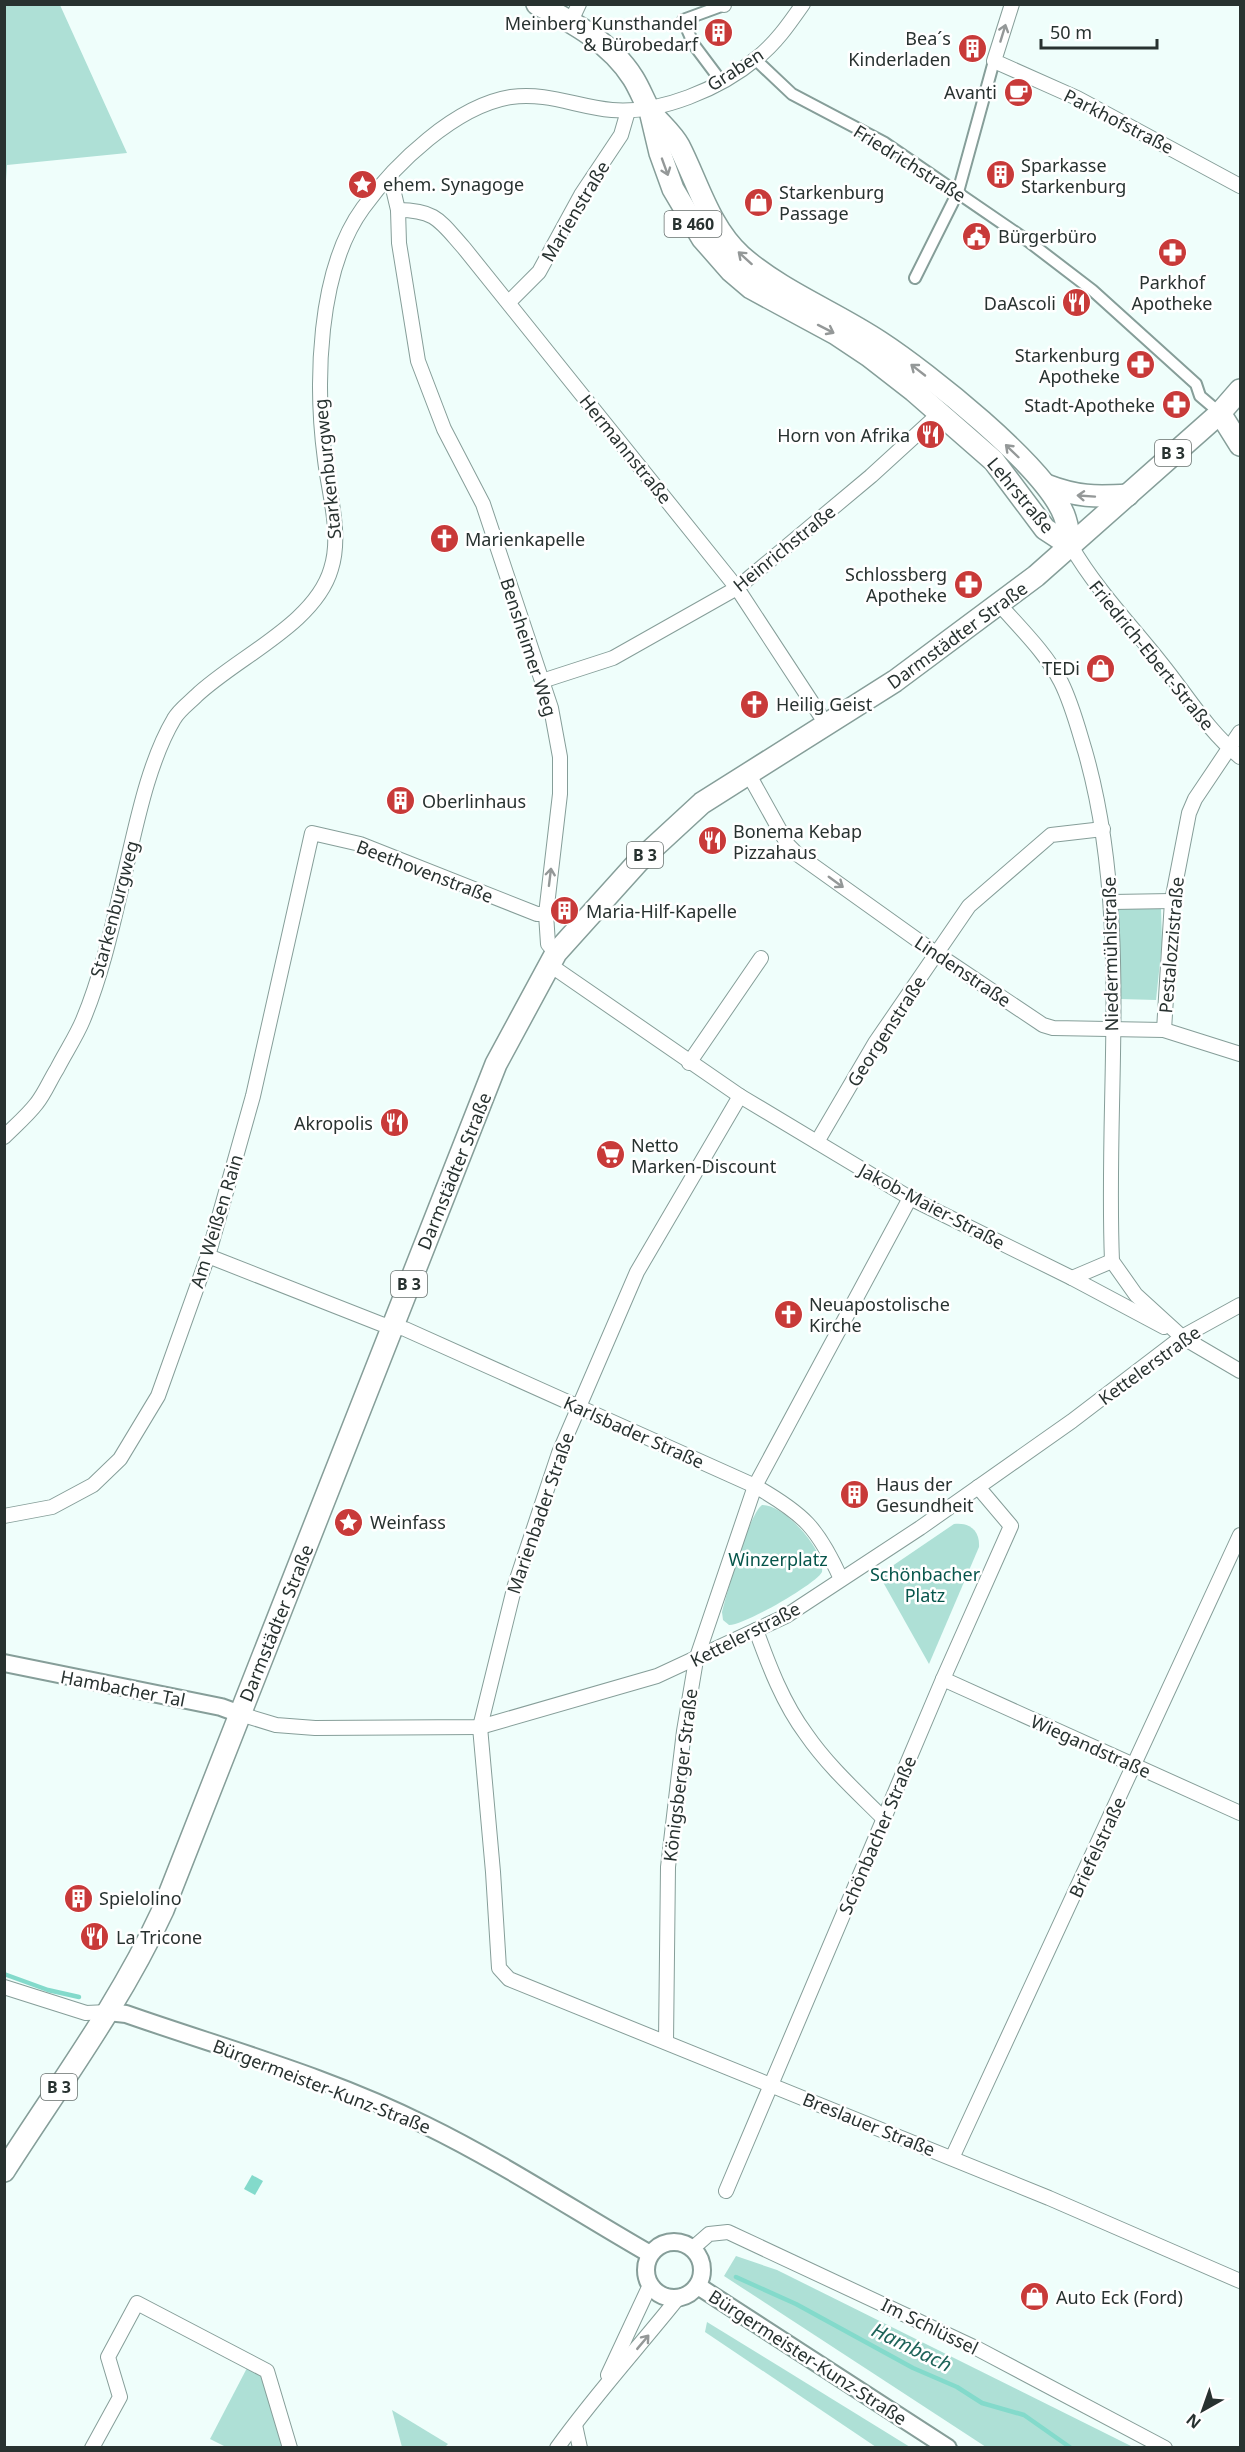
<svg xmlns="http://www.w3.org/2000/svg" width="1245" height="2452" viewBox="0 0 1245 2452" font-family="'Noto Sans',sans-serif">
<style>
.green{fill:#aee0d6}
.water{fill:#83dacb}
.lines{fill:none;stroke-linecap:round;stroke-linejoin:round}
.stream{stroke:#83dacb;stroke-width:4.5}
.pedestrian-casing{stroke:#869e99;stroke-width:14}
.minor-casing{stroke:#869e99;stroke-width:16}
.tertiary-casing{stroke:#869e99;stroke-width:20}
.primary-casing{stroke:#869e99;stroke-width:24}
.pedestrian{stroke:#fff;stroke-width:10}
.minor{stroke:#fff;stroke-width:14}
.tertiary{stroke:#fff;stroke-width:16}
.primary{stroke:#fff;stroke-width:21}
.oneway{stroke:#949898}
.labels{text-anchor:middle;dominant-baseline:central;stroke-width:5;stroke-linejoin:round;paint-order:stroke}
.shield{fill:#fff;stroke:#68706e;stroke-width:1.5}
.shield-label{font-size:16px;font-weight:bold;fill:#283230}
.poi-label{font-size:18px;fill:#283230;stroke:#fff;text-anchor:start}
.street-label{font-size:18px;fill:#283230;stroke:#fff}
.park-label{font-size:18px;fill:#06554b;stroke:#fff}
.water-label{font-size:20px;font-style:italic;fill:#1d6359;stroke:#fff}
</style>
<rect width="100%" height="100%" fill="#effefb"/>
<g class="green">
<polygon points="5,4 60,5 127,153 7,165 5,195"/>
<polygon points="1116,907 1161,908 1162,943 1156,1000 1120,999"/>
<path d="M762 1505C784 1504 825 1550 822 1572 816 1584 743 1626 729 1625L723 1620 722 1612C727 1592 749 1514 762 1505Z"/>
<path d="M954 1524C970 1522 980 1531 979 1547L929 1664 879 1575Z"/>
<polygon points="736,2256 777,2270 1133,2447 986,2447 724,2276"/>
<polygon points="707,2322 910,2447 876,2447 705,2332"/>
<polygon points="247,2368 262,2376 285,2447 226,2447 210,2439"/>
<polygon points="392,2410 448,2444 445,2447 402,2447"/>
</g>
<polygon class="water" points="252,2175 263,2181 255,2195 244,2189"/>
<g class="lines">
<g class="stream">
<polyline points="4,1974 48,1990 79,1997"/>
<polyline points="736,2277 796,2304 913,2368 957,2387 982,2403 1024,2415 1071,2448"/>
</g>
<defs>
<g id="pedestrian">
<polyline points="756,60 792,94 885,143 1028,241 1092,290 1196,384 1200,396 1220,413"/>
<polyline points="721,81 694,45 683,20 724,5"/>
<polyline points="915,278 958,192 994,61"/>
</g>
<g id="minor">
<polyline points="724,4 724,5"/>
<polyline points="1012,4 994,61 1077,98 1240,186"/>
<polyline points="571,21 579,4"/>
<polyline points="390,176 398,210 399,243 418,361 444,429 483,504 551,708 560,757 560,794 546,914 548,944 556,953"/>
<path d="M398 210C436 210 440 221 464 248L737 588 826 724"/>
<polyline points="509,302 539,272 581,195 621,135 628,111"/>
<path d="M1071 546C1096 589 1130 624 1161 663 1187 695 1207 730 1240 757"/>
<path d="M999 604C1021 629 1046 653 1061 682 1072 704 1078 728 1085 751 1132 915 1105 1092 1112 1261L1136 1295 1182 1337 1240 1371"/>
<polyline points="542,681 613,658 737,588 871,476 940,413"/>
<polyline points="748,773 788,845 797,854 937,954 1043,1025 1053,1028 1164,1030 1240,1054"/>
<polyline points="1112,902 1172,901"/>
<polyline points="550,965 740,1096 910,1198 1072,1278 1164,1327"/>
<polyline points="1164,1030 1172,901 1189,813 1195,799 1240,732"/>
<polyline points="689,1063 761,958"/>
<polyline points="740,1096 637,1272 559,1453 515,1585 480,1727 493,1872 499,1968 509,1979 1049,2198 1240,2281"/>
<path d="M4 1137C15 1126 28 1115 37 1103 45 1093 50 1080 57 1069 65 1053 76 1037 83 1020 103 972 114 919 126 868 137 821 149 761 174 719 179 710 189 703 196 696 237 657 315 624 331 569 342 535 329 494 325 460 315 385 317 271 363 208 395 164 455 106 511 97 548 92 577 107 612 110 660 114 720 89 757 58 776 43 789 24 803 4"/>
<polyline points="817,1142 875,1043 969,906 1051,835 1103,829"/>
<path d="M208 1256 381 1324 405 1329 755 1486C804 1514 818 1528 841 1579"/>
<polyline points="1072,1278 1112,1261"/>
<polyline points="4,1516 52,1507 93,1485 120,1459 158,1396 208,1256 253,1096 312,833 360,844 537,914 546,914"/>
<path d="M756 1630C769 1666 783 1703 806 1734 828 1766 857 1792 884 1819"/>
<polyline points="943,1679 1240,1813"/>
<polyline points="240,1714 276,1725 315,1728 480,1727 657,1676 786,1616 920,1528 1072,1421 1182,1337 1240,1305"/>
<polyline points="4,1987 86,2013 108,2012"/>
<polyline points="666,2042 668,1867 684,1731 696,1660 755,1486 910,1198"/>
<polyline points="952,2158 1240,1535"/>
<polyline points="726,2191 943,1679 1011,1526 978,1487"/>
<polyline points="693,2248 709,2234 728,2232 978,2349 1165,2448"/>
<polyline points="608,2375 650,2285"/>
<polyline points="575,2425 580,2448"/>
<polyline points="92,2448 120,2397 108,2357 137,2303 267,2371 290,2448"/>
<path d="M557 2448C595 2395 638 2348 678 2298"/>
</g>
<g id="tertiary">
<polyline points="4,1663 221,1707 240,1714"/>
<path d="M108 2012 126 2014C226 2049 330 2077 425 2125 503 2163 575 2211 650 2254"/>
<circle cx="674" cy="2270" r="28"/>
<polyline points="698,2286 948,2448"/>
</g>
<g id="primary">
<path d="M537 4C573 22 611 43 633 78 640 89 644 101 650 111 659 123 672 133 679 146 698 183 709 227 741 256 782 292 835 312 880 342 926 372 1045 466 1064 515 1068 525 1069 536 1071 546"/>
<polyline points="651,115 660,153 673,189 702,238 731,271 751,288 836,334 869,356 914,391 994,461 1045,529 1071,546"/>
<polyline points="1220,413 1240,445"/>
<path d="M1046 485C1077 497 1095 497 1128 495"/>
<path d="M4 2171C59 2085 120 2003 163 1910L496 1064 556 953 638 862 702 803 895 681 1036 576 1220 413 1240 390"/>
</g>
</defs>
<use href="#pedestrian" class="pedestrian-casing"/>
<use href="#minor" class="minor-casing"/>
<use href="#tertiary" class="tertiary-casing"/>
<use href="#primary" class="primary-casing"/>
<use href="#pedestrian" class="pedestrian"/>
<use href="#minor" class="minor"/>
<use href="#tertiary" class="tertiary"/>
<use href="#primary" class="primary"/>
</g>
<defs><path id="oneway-shaft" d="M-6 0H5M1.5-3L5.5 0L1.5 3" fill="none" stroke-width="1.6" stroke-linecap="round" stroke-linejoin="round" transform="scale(1.5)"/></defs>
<g class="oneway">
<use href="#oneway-shaft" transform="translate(1003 33) rotate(-73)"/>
<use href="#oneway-shaft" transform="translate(665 167) rotate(70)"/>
<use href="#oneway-shaft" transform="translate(745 258) rotate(-138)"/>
<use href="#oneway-shaft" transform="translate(826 329) rotate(27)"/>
<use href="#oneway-shaft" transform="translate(918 370) rotate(-142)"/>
<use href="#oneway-shaft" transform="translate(1012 451) rotate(-136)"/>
<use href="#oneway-shaft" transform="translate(1086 496) rotate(-176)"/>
<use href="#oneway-shaft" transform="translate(550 877) rotate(-83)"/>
<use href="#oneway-shaft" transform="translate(836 882) rotate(36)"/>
<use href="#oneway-shaft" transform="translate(643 2342) rotate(-50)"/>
</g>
<defs>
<symbol id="building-disc" viewBox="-11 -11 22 22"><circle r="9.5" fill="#c83a39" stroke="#fff"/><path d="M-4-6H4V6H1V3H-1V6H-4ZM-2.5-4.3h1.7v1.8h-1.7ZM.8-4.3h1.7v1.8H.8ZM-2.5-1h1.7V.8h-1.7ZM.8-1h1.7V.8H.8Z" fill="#fff"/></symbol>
<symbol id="cafe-disc" viewBox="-11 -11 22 22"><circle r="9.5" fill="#c83a39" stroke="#fff"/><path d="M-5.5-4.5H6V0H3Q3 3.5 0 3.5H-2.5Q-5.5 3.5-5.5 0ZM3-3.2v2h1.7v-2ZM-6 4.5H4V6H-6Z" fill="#fff"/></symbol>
<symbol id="sight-disc" viewBox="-11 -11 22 22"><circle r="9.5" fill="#c83a39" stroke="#fff"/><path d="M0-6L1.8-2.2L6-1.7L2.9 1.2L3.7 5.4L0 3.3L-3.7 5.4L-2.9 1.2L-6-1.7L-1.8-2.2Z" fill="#fff"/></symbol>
<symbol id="shop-disc" viewBox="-11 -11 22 22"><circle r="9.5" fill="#c83a39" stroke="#fff"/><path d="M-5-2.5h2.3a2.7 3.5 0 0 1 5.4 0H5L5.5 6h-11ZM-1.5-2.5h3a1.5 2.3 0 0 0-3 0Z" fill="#fff"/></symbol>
<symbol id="civic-disc" viewBox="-11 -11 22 22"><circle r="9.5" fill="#c83a39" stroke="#fff"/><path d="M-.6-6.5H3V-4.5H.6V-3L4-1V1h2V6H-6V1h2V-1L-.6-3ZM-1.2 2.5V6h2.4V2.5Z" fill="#fff"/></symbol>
<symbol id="pharmacy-disc" viewBox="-11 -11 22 22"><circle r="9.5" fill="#c83a39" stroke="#fff"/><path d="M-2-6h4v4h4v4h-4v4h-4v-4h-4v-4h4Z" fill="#fff"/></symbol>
<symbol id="restaurant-disc" viewBox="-11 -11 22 22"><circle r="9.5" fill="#c83a39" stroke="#fff"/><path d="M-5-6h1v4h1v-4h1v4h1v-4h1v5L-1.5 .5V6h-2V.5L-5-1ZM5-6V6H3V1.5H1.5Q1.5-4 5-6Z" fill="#fff"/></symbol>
<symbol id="church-disc" viewBox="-11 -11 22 22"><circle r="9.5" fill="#c83a39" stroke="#fff"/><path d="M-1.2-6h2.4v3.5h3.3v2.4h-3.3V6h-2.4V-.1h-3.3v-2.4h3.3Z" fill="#fff"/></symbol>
<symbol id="supermarket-disc" viewBox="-11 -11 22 22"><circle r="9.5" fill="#c83a39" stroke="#fff"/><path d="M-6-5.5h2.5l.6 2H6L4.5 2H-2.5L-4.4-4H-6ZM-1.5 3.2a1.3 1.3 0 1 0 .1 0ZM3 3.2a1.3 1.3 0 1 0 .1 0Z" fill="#fff"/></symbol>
</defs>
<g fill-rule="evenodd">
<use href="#building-disc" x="702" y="16" width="33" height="33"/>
<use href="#building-disc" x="956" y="32" width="33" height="33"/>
<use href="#cafe-disc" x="1002" y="76" width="33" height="33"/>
<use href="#building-disc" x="984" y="158" width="33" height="33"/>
<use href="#sight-disc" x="346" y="168" width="33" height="33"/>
<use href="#shop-disc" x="742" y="186" width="33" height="33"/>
<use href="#civic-disc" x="960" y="220" width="33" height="33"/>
<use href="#pharmacy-disc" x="1156" y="236" width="33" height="33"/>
<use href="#restaurant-disc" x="1060" y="286" width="33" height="33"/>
<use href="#pharmacy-disc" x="1124" y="348" width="33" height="33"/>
<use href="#pharmacy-disc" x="1160" y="388" width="33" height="33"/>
<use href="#restaurant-disc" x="914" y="418" width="33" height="33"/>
<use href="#church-disc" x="428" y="522" width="33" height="33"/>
<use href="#pharmacy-disc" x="952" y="568" width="33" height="33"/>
<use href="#shop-disc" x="1084" y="652" width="33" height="33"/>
<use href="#church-disc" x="738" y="688" width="33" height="33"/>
<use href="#building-disc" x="384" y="784" width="33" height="33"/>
<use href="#restaurant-disc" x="696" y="824" width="33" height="33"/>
<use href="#building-disc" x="548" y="894" width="33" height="33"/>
<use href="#restaurant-disc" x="378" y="1106" width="33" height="33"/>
<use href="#supermarket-disc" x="594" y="1138" width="33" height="33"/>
<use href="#church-disc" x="772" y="1298" width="33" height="33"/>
<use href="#building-disc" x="838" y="1478" width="33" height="33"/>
<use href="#sight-disc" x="332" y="1506" width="33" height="33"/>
<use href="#building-disc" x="62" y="1882" width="33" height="33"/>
<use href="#restaurant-disc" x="78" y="1920" width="33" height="33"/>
<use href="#shop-disc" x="1018" y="2280" width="33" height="33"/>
</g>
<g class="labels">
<g class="shield">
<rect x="664.5" y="211" width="57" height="26" rx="4.5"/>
<rect x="1155" y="440" width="36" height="26" rx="4.5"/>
<rect x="627" y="842" width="36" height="26" rx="4.5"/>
<rect x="391" y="1271" width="36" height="26" rx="4.5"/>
<rect x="41" y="2074" width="36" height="26" rx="4.5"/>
</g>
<g class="shield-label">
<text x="693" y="224">B 460</text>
<text x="1173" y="453">B 3</text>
<text x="645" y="855">B 3</text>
<text x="409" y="1284">B 3</text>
<text x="59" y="2087">B 3</text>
</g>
<g class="poi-label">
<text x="698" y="23" text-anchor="end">Meinberg Kunsthandel<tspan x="698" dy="21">&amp; Bürobedarf</tspan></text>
<text x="951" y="38" text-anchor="end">Bea´s<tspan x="951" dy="21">Kinderladen</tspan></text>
<text x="997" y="92" text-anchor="end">Avanti</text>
<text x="1021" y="165">Sparkasse<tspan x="1021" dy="21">Starkenburg</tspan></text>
<text x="383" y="184">ehem. Synagoge</text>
<text x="779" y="192">Starkenburg<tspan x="779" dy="21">Passage</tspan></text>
<text x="998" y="236">Bürgerbüro</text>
<text x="1172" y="282" text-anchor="middle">Parkhof<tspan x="1172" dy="21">Apotheke</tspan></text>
<text x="1056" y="303" text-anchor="end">DaAscoli</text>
<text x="1120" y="355" text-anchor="end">Starkenburg<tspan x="1120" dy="21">Apotheke</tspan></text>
<text x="1155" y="405" text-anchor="end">Stadt-Apotheke</text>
<text x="910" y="435" text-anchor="end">Horn von Afrika</text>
<text x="465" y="539">Marienkapelle</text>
<text x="947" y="574" text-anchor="end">Schlossberg<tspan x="947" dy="21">Apotheke</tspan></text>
<text x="1080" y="668" text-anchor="end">TEDi</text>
<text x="776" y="704">Heilig Geist</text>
<text x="422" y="801">Oberlinhaus</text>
<text x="733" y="831">Bonema Kebap<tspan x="733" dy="21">Pizzahaus</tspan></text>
<text x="586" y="911">Maria-Hilf-Kapelle</text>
<text x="373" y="1123" text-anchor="end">Akropolis</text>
<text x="631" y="1145">Netto<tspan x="631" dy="21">Marken-Discount</tspan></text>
<text x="809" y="1304">Neuapostolische<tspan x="809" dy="21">Kirche</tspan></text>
<text x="876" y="1484">Haus der<tspan x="876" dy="21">Gesundheit</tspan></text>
<text x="370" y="1522">Weinfass</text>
<text x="99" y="1898">Spielolino</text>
<text x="116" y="1937">La Tricone</text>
<text x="1056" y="2297">Auto Eck (Ford)</text>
</g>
<g class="street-label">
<text transform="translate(735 69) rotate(-33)">Graben</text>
<text transform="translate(1119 121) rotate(27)">Parkhofstraße</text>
<text transform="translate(910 163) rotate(32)">Friedrichstraße</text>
<text transform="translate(575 211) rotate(-59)">Marienstraße</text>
<text transform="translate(626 449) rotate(51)">Hermannstraße</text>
<text transform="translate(327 469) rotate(-96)">Starkenburgweg</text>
<text transform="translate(1021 495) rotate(50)">Lehrstraße</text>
<text transform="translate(784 548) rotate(-39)">Heinrichstraße</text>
<text transform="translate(957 635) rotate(-36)">Darmstädter Straße</text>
<text transform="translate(529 647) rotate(72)">Bensheimer Weg</text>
<text transform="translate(1152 655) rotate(51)">Friedrich-Ebert-Straße</text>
<text transform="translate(425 871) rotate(21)">Beethovenstraße</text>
<text transform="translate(114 909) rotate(-75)">Starkenburgweg</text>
<text transform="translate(1171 945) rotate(-85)">Pestalozzistraße</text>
<text transform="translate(1110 954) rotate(-91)">Niedermühlstraße</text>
<text transform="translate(963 971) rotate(34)">Lindenstraße</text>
<text transform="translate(886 1031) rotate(-57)">Georgenstraße</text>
<text transform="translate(454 1171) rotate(-68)">Darmstädter Straße</text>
<text transform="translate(932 1206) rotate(28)">Jakob-Maier-Straße</text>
<text transform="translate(216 1221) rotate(-73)">Am Weißen Rain</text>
<text transform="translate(1149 1365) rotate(-36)">Kettelerstraße</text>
<text transform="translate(634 1432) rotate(24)">Karlsbader Straße</text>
<text transform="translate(540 1513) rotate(-71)">Marienbader Straße</text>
<text transform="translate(276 1623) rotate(-68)">Darmstädter Straße</text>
<text transform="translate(745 1634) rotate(-27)">Kettelerstraße</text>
<text transform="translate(123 1688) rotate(11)">Hambacher Tal</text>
<text transform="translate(1091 1746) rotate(24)">Wiegandstraße</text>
<text transform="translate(680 1775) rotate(-83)">Königsberger Straße</text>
<text transform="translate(877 1835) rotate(-67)">Schönbacher Straße</text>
<text transform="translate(1097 1847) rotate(-65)">Briefelstraße</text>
<text transform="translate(322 2086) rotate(21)">Bürgermeister-Kunz-Straße</text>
<text transform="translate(869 2124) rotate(22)">Breslauer Straße</text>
<text transform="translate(930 2326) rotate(26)">Im Schlüssel</text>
<text transform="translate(808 2357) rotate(33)">Bürgermeister-Kunz-Straße</text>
</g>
<g class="park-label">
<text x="778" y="1559">Winzerplatz</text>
<text x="925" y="1574">Schönbacher<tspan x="925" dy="21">Platz</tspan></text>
</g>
<g class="water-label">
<text transform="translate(912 2347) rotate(26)">Hambach</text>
</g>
</g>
<rect width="1245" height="2452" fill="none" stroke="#283230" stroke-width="12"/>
<g transform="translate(1203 2410) rotate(220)" stroke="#ffffff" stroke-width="4.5" paint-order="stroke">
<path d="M0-4.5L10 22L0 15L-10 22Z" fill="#283230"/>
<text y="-9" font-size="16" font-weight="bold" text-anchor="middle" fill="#283230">N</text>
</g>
<path d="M1041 39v9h116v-9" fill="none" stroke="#283230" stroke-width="3"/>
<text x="1050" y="39" font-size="18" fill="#283230" stroke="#ffffff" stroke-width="4.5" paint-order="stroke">50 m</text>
</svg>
